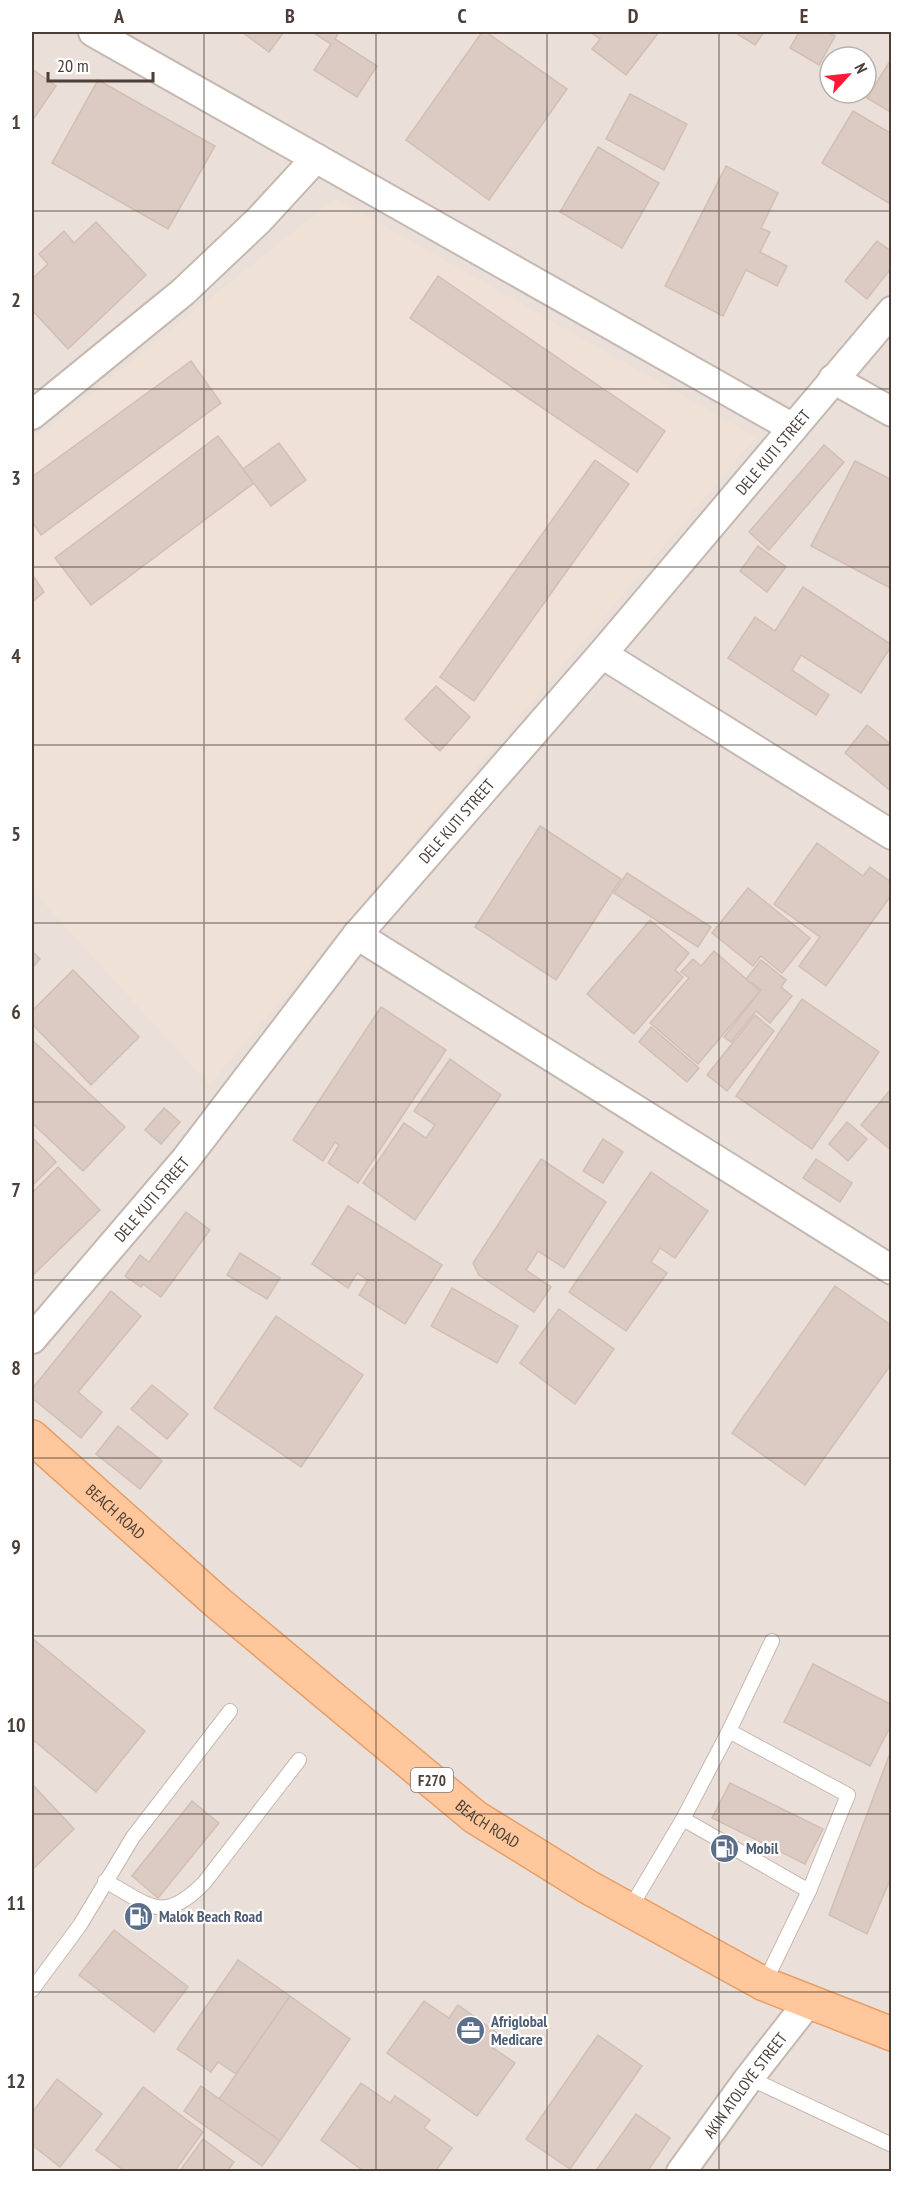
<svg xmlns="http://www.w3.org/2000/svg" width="923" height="2203" viewBox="0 0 923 2203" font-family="'PT Sans Narrow',sans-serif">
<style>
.residential{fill:#eae0d9;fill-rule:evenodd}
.education{fill:#efe1d5}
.building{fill:#dbcbc3;stroke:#d3beb3;stroke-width:1.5}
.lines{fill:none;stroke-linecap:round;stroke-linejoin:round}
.lane-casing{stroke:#c5b8b0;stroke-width:16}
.street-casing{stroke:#c5b8b0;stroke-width:32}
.primary-casing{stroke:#e89e67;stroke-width:36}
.lane{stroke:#fff;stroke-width:14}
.street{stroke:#fff;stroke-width:28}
.primary{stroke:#ffc79b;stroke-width:33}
.grid{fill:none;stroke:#4b3f38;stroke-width:1.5;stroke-opacity:0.55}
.labels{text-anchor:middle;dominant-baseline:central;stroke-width:4.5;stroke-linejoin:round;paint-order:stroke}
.shield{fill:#fff;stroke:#817974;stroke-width:1.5}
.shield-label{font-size:15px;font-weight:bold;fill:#4b3f38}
.street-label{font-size:16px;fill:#4b3f38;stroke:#fff}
.service-label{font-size:16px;font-weight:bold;fill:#4e5e75;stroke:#fff;text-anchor:start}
.neatline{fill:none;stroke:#4b3f38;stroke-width:2}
.grid-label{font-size:20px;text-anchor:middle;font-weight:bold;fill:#4b3f38}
</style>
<rect width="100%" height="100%" fill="#f6f0eb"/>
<path class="residential" d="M32 32H891V2171H32ZM830 57H866V93H830Z"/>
<polygon class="education" points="335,198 756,437 209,1085 32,890 32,441"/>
<g class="building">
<polygon points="242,32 284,32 269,52"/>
<polygon points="312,32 339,32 335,39 377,66 357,97 314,70 331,44"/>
<polygon points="482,32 486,32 567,89 489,200 406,140"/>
<polygon points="590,32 659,32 626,75 592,49 600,39"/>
<polygon points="734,32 764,32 755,45"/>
<polygon points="799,32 827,32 835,36 819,65 790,48"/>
<polygon points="890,61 892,61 892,113 867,98"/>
<polygon points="32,69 56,86 32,121"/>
<polygon points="98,80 215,146 168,229 52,163"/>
<polygon points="630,94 687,124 664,170 606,139"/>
<polygon points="853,111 892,134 892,205 822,163"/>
<polygon points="598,147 659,183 622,248 560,212"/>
<polygon points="726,166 778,193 761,228 770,232 760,252 787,266 777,286 746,270 723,316 665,286"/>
<polygon points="96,222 146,275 68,349 32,310 32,279 48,264 39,254 64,231 74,243"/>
<polygon points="877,241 892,252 892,267 867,299 845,281"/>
<polygon points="438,276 665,431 637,472 410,318"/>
<polygon points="191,361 221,403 41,535 32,522 32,477"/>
<polygon points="218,436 254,483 91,605 55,558"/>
<polygon points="279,443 306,480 271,506 243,469"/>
<polygon points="824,445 844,462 769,550 749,532"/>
<polygon points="595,460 629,484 474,701 440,677"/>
<polygon points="855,461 892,480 892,589 811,546"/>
<polygon points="758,546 786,567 767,592 740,571"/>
<polygon points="32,574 44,592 32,602"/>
<polygon points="803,587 892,645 861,693 801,655 792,670 829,695 816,715 728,658 755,617 775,631"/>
<polygon points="436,686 470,717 440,751 405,719"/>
<polygon points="867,725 892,745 892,792 845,753"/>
<polygon points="540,826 621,879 556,980 475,927"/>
<polygon points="817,843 863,876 870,867 892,883 892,894 826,986 799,966 820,937 774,904"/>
<polygon points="627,873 711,927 698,947 614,893"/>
<polygon points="748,888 810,938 782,973 761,956 753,966 712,933"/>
<polygon points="650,920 689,953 675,970 683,977 634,1034 587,994"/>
<polygon points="32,951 40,959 32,968"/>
<polygon points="714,951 760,991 698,1064 650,1023 689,978 681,972 693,959 701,966"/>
<polygon points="761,960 786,980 781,987 792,996 770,1023 756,1011 731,1042 724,1037 761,990 746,979"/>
<polygon points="73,970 139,1037 91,1085 32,1024 32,1011"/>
<polygon points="802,999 879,1052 812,1149 736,1096"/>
<polygon points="381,1007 446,1050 358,1183 328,1163 339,1145 335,1142 323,1161 293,1140"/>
<polygon points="755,1015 774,1031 727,1091 707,1075"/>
<polygon points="651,1027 699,1068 687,1082 639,1042"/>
<polygon points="32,1040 125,1127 83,1171 32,1123"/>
<polygon points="450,1059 501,1095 415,1220 363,1183 404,1123 426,1138 435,1125 414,1111"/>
<polygon points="892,1088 892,1151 861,1125"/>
<polygon points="164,1108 180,1122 161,1144 145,1130"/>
<polygon points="847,1122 867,1139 848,1161 829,1144"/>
<polygon points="32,1137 56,1162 32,1186"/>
<polygon points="603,1139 623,1152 603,1183 583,1171"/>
<polygon points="541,1159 606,1202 564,1268 538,1251 526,1270 551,1287 534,1312 479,1275 473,1263"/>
<polygon points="816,1159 852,1183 840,1202 803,1178"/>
<polygon points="58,1167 100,1210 32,1276 32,1193"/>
<polygon points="651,1172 708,1211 675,1258 660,1248 651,1262 667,1273 626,1331 569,1292"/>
<polygon points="348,1206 442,1265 405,1324 359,1295 368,1280 357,1273 348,1288 312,1264"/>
<polygon points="186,1212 210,1230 161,1297 143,1284 141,1287 125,1276 140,1255 149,1262"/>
<polygon points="240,1253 280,1278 267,1299 227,1275"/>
<polygon points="835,1286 892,1326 892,1363 805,1485 732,1433"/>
<polygon points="452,1288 518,1326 497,1363 431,1326"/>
<polygon points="111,1291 141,1316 78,1392 102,1412 81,1438 32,1398 32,1389"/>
<polygon points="559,1309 614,1349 575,1404 520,1363"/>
<polygon points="276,1316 363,1375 301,1467 214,1408"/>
<polygon points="152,1385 188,1414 167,1439 131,1409"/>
<polygon points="118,1426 162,1461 140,1489 96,1454"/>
<polygon points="32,1638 145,1731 96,1792 32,1739"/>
<polygon points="813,1664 892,1705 892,1723 870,1766 784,1722"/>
<polygon points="892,1748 892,1875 867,1934 829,1915"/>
<polygon points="730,1783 823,1829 805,1864 712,1818"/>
<polygon points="32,1784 74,1829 32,1870"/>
<polygon points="192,1801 219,1823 158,1898 132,1876"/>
<polygon points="114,1930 188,1987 154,2032 79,1975"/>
<polygon points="238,1960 290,1996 236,2074 218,2062 211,2072 177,2049"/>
<polygon points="290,1996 350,2039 280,2141 219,2099"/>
<polygon points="424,2001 449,2018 458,2005 497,2033 489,2045 515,2063 477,2116 387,2053"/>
<polygon points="598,2035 642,2066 570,2169 526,2139"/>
<polygon points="57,2079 102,2114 60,2167 32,2145 32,2113"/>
<polygon points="361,2083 390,2103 395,2096 430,2120 424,2128 452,2148 435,2172 365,2172 321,2140"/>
<polygon points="201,2086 280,2141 262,2166 184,2111"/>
<polygon points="143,2087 203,2132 174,2172 126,2172 96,2150"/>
<polygon points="636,2114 670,2138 647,2172 595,2172"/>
<polygon points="203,2139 234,2162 227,2172 179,2172"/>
</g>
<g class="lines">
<defs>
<g id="lane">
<polyline points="729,1731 848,1795 809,1891 764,1984"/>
<polyline points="683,1819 809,1891"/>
<path d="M105 1881C150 1905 162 1925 204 1883L299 1760"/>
<polyline points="629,1910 683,1819 729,1731 772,1641"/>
<polyline points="32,1990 80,1925 133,1837 230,1711"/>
<polyline points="749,2078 892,2145"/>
</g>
<g id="street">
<polyline points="93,32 793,428"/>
<polyline points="833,379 892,412"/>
<polyline points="32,415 183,292 259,220 316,158"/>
<polyline points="602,654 892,835"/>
<polyline points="357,935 892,1270"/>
<path id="s1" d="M32 1339 185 1160 357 935 602 654 892 311"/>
<path id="s2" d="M681 2172 749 2078 810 2000"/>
</g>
<g id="primary">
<path id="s3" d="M32 1437 218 1603 475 1817 588 1887 764 1984 892 2034"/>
</g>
</defs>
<use href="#lane" class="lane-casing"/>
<use href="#street" class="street-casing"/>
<use href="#primary" class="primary-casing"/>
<use href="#lane" class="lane"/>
<use href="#street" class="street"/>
<use href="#primary" class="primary"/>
</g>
<path class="grid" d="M204 32V2172M376 32V2172M547 32V2172M719 32V2172M32 211H892M32 389H892M32 567H892M32 745H892M32 923H892M32 1102H892M32 1280H892M32 1458H892M32 1636H892M32 1814H892M32 1992H892"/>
<defs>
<symbol id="fuel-disc" viewBox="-11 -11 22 22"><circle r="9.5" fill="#5c6f8a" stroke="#fff"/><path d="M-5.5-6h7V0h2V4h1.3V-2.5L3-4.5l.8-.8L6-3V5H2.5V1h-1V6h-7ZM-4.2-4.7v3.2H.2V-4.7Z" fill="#fff"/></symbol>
<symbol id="office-disc" viewBox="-11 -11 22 22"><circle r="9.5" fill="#5c6f8a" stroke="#fff"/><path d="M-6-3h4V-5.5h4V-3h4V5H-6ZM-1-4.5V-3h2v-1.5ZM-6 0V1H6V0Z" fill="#fff"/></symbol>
</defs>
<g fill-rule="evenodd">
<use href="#fuel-disc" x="708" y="1832" width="33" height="33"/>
<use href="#fuel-disc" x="122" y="1900" width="33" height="33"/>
<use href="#office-disc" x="454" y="2014" width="33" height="33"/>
</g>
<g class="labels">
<rect class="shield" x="411" y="1768" width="42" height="24" rx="4.5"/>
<g class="shield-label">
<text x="432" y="1780">F270</text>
</g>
<g class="street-label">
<text stroke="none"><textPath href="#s1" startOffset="1156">DELE KUTI STREET</textPath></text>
<text stroke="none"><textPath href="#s1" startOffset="670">DELE KUTI STREET</textPath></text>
<text stroke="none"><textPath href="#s1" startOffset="184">DELE KUTI STREET</textPath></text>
<text stroke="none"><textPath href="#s3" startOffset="112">BEACH ROAD</textPath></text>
<text stroke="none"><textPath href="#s3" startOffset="598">BEACH ROAD</textPath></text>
<text stroke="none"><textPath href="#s2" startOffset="108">AKIN ATOLOYE STREET</textPath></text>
</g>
<g class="service-label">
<text x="746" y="1848">Mobil</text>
<text x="159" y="1916">Malok Beach Road</text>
<text x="491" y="2021">Afriglobal<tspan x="491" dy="18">Medicare</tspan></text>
</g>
</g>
<rect width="923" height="2203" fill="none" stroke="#ffffff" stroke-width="66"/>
<g transform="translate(848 75) rotate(63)"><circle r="28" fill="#ffffff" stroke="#b7b2af" stroke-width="1.5"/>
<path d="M0-4.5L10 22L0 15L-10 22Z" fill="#ff1936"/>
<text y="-9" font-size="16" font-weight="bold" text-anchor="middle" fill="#4b3f38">N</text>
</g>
<path d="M48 72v9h105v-9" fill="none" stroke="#4b3f38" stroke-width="3"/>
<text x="57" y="72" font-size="18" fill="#4b3f38" stroke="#ffffff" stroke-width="4.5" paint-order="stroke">20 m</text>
<rect x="33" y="33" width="857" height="2137" class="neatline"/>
<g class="grid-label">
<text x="119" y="23">A</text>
<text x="290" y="23">B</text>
<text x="462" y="23">C</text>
<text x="633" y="23">D</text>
<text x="804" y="23">E</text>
<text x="16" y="129">1</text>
<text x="16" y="307">2</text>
<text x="16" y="485">3</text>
<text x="16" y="663">4</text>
<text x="16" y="841">5</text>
<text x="16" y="1019">6</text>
<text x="16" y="1197">7</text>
<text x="16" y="1375">8</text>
<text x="16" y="1554">9</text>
<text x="16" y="1732">10</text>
<text x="16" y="1910">11</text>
<text x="16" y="2088">12</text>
</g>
</svg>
